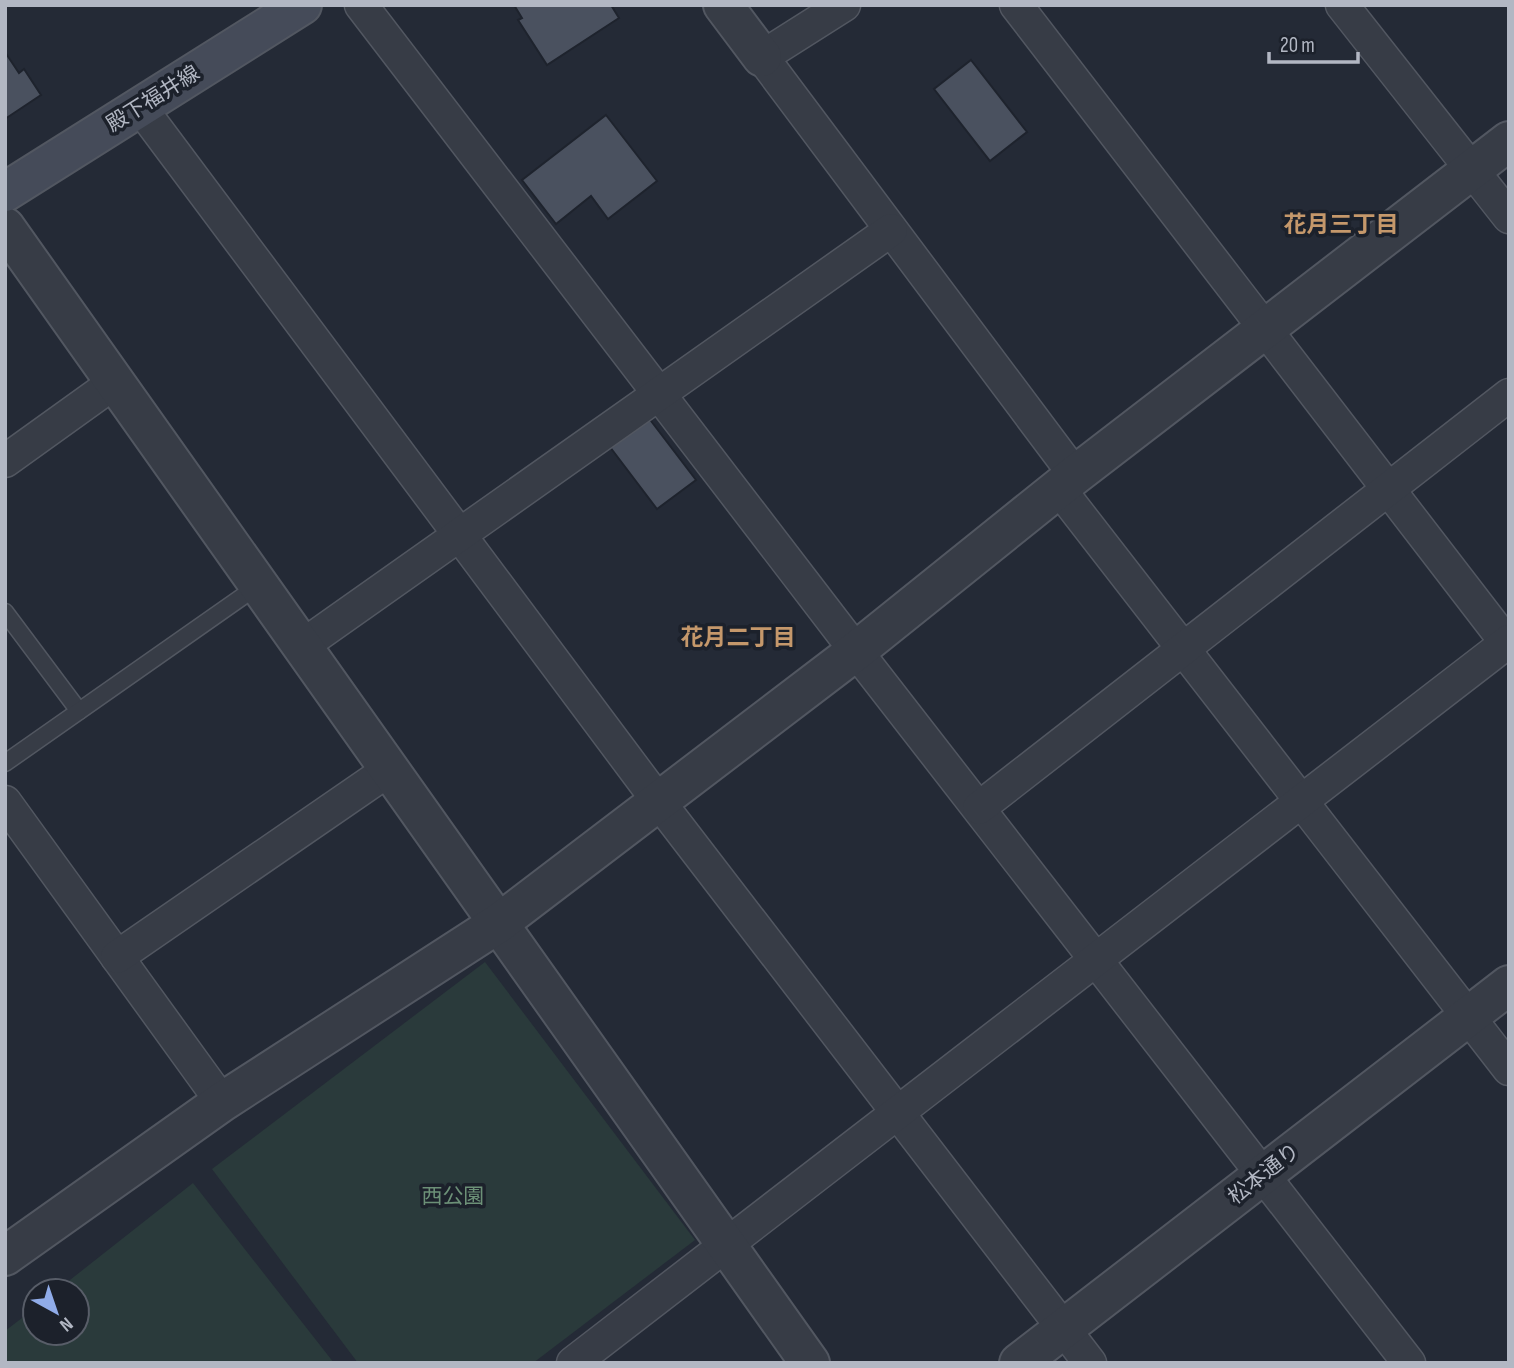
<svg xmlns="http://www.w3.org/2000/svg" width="1514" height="1368" viewBox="0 0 1514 1368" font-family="'Sofia Sans Condensed','Noto Sans JP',sans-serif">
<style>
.green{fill:#2a3a3b}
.building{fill:#4a515f;stroke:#1e232d;stroke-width:2}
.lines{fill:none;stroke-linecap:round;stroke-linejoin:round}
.service-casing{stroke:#525761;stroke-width:19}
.minor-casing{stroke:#525761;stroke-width:35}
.tertiary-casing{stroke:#525761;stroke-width:42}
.secondary-casing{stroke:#525761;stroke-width:42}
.service{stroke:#373c46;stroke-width:16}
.minor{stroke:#373c46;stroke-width:32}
.tertiary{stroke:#373c46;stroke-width:38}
.secondary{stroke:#454b59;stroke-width:38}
.labels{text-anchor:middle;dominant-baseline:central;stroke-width:7;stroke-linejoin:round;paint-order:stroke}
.street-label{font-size:21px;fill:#b2b7c3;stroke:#1c212b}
.park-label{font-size:21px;fill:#6c9077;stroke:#1c212b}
.neighbourhood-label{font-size:23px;font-weight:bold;fill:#c5986b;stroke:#1c212b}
</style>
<rect width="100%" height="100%" fill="#242a36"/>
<g class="green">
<polygon points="485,962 695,1240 533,1363 358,1363 212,1169"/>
<polygon points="193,1183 334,1363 5,1363 5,1331 35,1308 35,1333 77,1333 77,1291 56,1291"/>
</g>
<g class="building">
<polygon points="514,5 611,5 619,18 547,65 518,20 522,18"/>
<polygon points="5,52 19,73 24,69 41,95 5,119"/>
<polygon points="971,60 1027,132 990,161 934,89"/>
<polygon points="606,115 657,181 608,219 591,196 556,224 522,180"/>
<polygon points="648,417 696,480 657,509 610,447"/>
</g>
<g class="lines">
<defs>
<g id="service">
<polyline points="5,612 79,711"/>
<polyline points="5,763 259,585"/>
</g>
<g id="minor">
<polyline points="361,5 856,651 1409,1363"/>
<polyline points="844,5 762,57 1075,475"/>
<polyline points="1016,5 1509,646"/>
<polyline points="1342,5 1509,217"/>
<polyline points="140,107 659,802 1090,1363"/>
<polyline points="5,461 115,382"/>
<polyline points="1060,490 1509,1069"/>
<polyline points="302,646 891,230"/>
<polyline points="5,802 222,1102"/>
<polyline points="979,808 1509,395"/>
<polyline points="117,957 390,769"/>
<polyline points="573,1363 1509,641"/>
</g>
<g id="tertiary">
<polyline points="723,5 762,57"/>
<polyline points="5,227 810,1363"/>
<polyline points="5,1256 222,1102 499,923 856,651 1075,475 1509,141"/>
<polyline points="1019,1363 1509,985"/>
</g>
<polyline id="secondary" points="5,192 302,5"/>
</defs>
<use href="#service" class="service-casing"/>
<use href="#minor" class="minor-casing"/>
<use href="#tertiary" class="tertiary-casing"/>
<use href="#secondary" class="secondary-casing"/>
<use href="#service" class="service"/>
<use href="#minor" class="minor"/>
<use href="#tertiary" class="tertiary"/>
<use href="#secondary" class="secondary"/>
</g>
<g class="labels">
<g class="street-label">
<text transform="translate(153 99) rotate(-32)">殿下福井線</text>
<text transform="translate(1264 1174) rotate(-38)">松本通り</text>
</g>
<g class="park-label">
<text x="453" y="1196">西公園</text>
</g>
<g class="neighbourhood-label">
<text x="1341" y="225">花月三丁目</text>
<text x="738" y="638">花月二丁目</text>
</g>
</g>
<rect width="1514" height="1368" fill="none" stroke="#b2b7c3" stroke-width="14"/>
<g transform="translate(56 1312) rotate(140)"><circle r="33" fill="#1c212b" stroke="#585d68" stroke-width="2"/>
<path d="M0-5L12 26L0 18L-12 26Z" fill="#90ace9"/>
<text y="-10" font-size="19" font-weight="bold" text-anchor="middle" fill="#b2b7c3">N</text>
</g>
<path d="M1269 52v10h89v-10" fill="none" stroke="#b2b7c3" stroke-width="3.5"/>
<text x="1280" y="52" font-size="21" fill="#b2b7c3" stroke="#1c212b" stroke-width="5" paint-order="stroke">20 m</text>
</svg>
